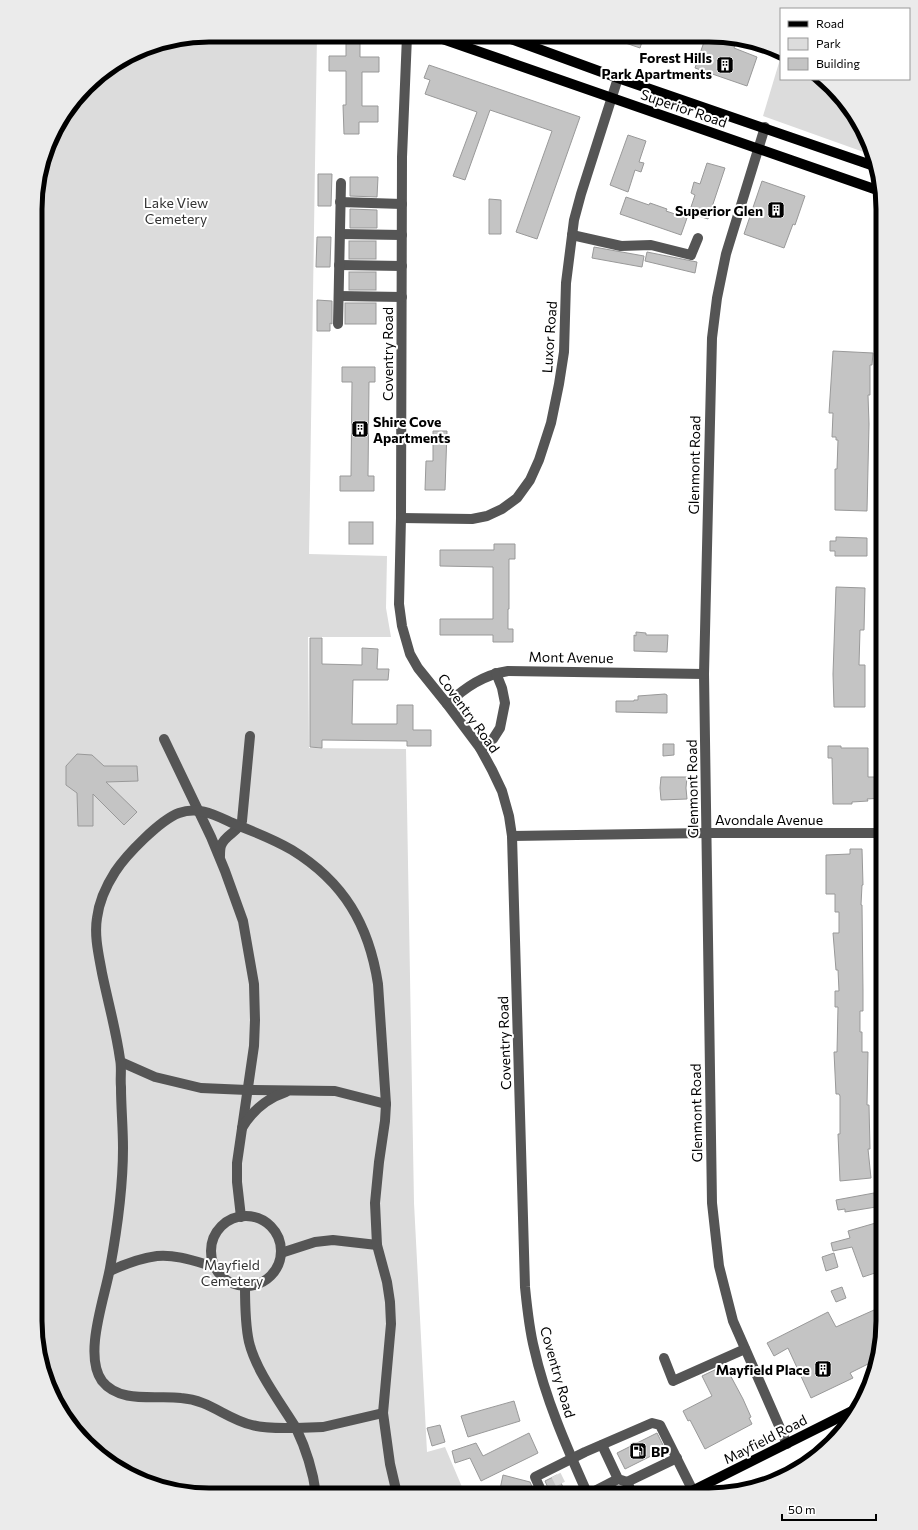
<svg xmlns="http://www.w3.org/2000/svg" width="918" height="1530" viewBox="0 0 918 1530" font-family="Commissioner,sans-serif">
<style>
.green{fill:#dcdcdc}
.building{fill:#c4c4c4;stroke:#999}
.lines{fill:none;stroke-linecap:round;stroke-linejoin:round}
.minor-tunnel{stroke:#d9d9d9;stroke-width:10;stroke-dasharray:10 5;stroke-linecap:butt}
.minor{stroke:#555;stroke-width:10}
.major{stroke:#000;stroke-width:10}
.labels{text-anchor:middle;dominant-baseline:central;stroke-width:4;stroke-linejoin:round;paint-order:stroke}
.poi-label{font-size:14px;font-weight:bold;fill:#000;stroke:#fff;text-anchor:end}
.street-label{font-size:14px;fill:#000;stroke:#fff}
.park-label{font-size:14px;fill:#333;stroke:#fff}
.rim{fill:none;stroke:#000;stroke-width:5}
</style>
<rect width="100%" height="100%" fill="#fff"/>
<g class="green">
<polygon points="209,35 317,35 309,554 387,556 386,608 391,637 308,637 309,748 406,749 414,1203 427,1452 445,1447 465,1494 186,1494 143,1482 103,1459 71,1427 48,1387 35,1321 36,186 53,132 94,78 143,48"/>
<polygon points="781,56 781,79 823,79 847,103 870,143 872,155 763,116"/>
</g>
<g class="building">
<polygon points="611,36 644,36 640,48 611,38"/>
<polygon points="706,36 732,37 738,38 734,48 757,57 747,86 695,68"/>
<polygon points="346,41 360,41 360,57 379,57 379,72 362,72 362,106 378,106 378,122 359,122 359,134 344,134 343,105 346,105 346,71 329,71 329,56 346,56"/>
<polygon points="429,65 580,117 537,239 516,232 552,131 490,110 465,180 453,176 477,112 425,94 430,80 424,78"/>
<polygon points="628,135 646,141 639,162 644,163 641,172 635,170 628,192 610,185"/>
<polygon points="707,163 725,168 708,219 689,213 695,195 691,193 694,182 700,184"/>
<polygon points="318,174 332,174 331,206 318,206"/>
<polygon points="350,177 378,177 377,197 350,196"/>
<polygon points="762,181 805,196 795,225 793,224 784,248 744,234"/>
<polygon points="626,197 649,205 650,203 667,209 666,211 687,218 681,235 620,214"/>
<polygon points="489,199 501,200 501,234 489,234"/>
<polygon points="350,209 377,210 377,228 350,228"/>
<polygon points="317,237 331,237 330,267 316,267"/>
<rect x="349" y="241" width="27" height="18"/>
<polygon points="594,247 644,256 642,267 592,258"/>
<polygon points="647,252 697,262 695,273 645,261"/>
<rect x="349" y="272" width="27" height="18"/>
<polygon points="317,300 332,301 332,324 330,323 330,331 317,331"/>
<rect x="345" y="303" width="31" height="21"/>
<polygon points="833,351 873,353 872,365 870,365 870,395 868,395 869,424 867,511 835,510 835,469 837,469 838,440 836,440 836,437 832,437 833,413 829,413"/>
<polygon points="342,367 375,367 375,382 369,382 368,476 374,476 374,491 340,491 340,476 351,476 352,382 342,382"/>
<polygon points="433,431 447,431 445,490 425,490 426,461 433,461"/>
<rect x="349" y="522" width="24" height="22"/>
<polygon points="836,537 867,538 867,556 835,556 835,551 830,551 830,541 836,541"/>
<polygon points="494,544 515,544 515,559 509,559 509,609 508,609 508,629 513,629 513,642 493,642 493,635 440,635 440,619 493,619 493,567 440,566 440,550 494,550"/>
<polygon points="836,587 865,588 864,630 860,630 859,665 865,665 865,707 834,707 833,674"/>
<polygon points="636,632 646,633 646,635 668,635 667,652 634,651 634,635 636,636"/>
<polygon points="310,638 322,638 322,664 362,665 362,648 378,649 377,669 389,669 388,680 353,680 352,724 397,724 397,705 413,705 413,730 431,730 431,746 407,746 407,741 322,740 322,748 310,747"/>
<polygon points="665,694 667,695 667,713 616,712 616,701 634,701 634,700 638,700 638,696"/>
<polygon points="663,744 674,744 674,755 663,756"/>
<polygon points="828,746 841,746 841,748 868,748 868,777 881,777 882,798 867,799 868,801 852,802 852,804 833,804 832,758 828,758"/>
<polygon points="77,754 92,755 104,766 137,766 138,781 106,782 137,812 124,825 93,794 93,826 78,826 77,793 66,785 66,766"/>
<polygon points="661,777 687,777 686,788 687,799 661,800 660,788"/>
<polygon points="850,849 862,849 863,885 862,885 861,905 862,905 863,991 863,1011 860,1011 860,1032 862,1032 862,1052 868,1052 867,1105 869,1105 870,1149 868,1149 871,1178 840,1181 838,1134 840,1134 840,1096 839,1094 836,1094 834,1052 837,1052 838,1007 835,1007 835,991 839,991 838,970 836,970 833,933 839,933 839,912 835,912 835,894 826,894 826,855 850,854"/>
<polygon points="874,1193 876,1207 845,1212 845,1209 838,1210 836,1200"/>
<polygon points="879,1222 883,1234 883,1290 875,1273 863,1277 852,1247 833,1251 831,1243 850,1238 848,1231"/>
<polygon points="834,1253 838,1267 826,1271 822,1257"/>
<polygon points="842,1287 846,1298 836,1302 831,1291"/>
<polygon points="883,1306 883,1333 876,1360 850,1373 853,1378 811,1398 788,1348 774,1356 767,1343 828,1312 836,1327"/>
<polygon points="723,1366 726,1372 728,1371 743,1399 751,1417 749,1418 752,1424 705,1449 690,1420 688,1421 683,1411 712,1396 702,1376"/>
<polygon points="514,1401 520,1421 468,1437 461,1416"/>
<polygon points="440,1425 445,1442 432,1446 427,1428"/>
<polygon points="529,1433 538,1453 481,1481 470,1458 455,1463 452,1451 476,1443 483,1456"/>
<polygon points="657,1433 665,1449 625,1469 617,1453"/>
<polygon points="503,1475 530,1482 534,1491 533,1495 499,1494"/>
<polygon points="557,1475 567,1495 551,1495 545,1481"/>
</g>
<g class="lines">
<polyline class="minor-tunnel" points="556,1475 566,1495"/>
<g class="minor">
<path d="M407 36 402 157 401 518 399 604 402 626 410 654 418 668 447 704 480 748 492 770 502 791 509 816 512 836 525 1287C527 1307 529 1328 534 1348 545 1398 567 1448 588 1495"/>
<polyline points="765,127 726,254 717,298 712,338 704,674 712,1203 719,1266 733,1321 787,1444"/>
<polyline points="340,202 402,204"/>
<polyline points="340,234 402,235"/>
<polyline points="572,235 621,246 651,245 691,255 698,238"/>
<polyline points="339,265 402,266"/>
<polyline points="339,296 402,297"/>
<polyline points="338,324 341,183"/>
<polyline points="401,518 472,519 487,516 502,509 517,498 530,480 539,460 551,423 559,384 564,352 566,283 574,220 581,194 618,78"/>
<path d="M447 704C466 687 483 675 508 671L704 674"/>
<polyline points="164,739 211,837 225,871 243,921 254,984 255,1020 254,1046 237,1163 237,1182 241,1217"/>
<polyline points="480,748 493,739 500,728 505,703 502,688 496,673"/>
<polyline points="512,836 706,833 883,833"/>
<path d="M220 856C220 853 220 849 221 846 224 835 239 832 242 821L250 736"/>
<polyline points="121,1062 155,1077 201,1088 247,1090 335,1091 386,1104"/>
<path d="M242 1128C252 1111 268 1098 286 1092"/>
<circle cx="246" cy="1251" r="35"/>
<polyline points="281,1253 315,1242 333,1240 377,1245"/>
<path d="M110 1271C125 1264 141 1258 157 1256 176 1254 197 1262 215 1267"/>
<path d="M245 1286C245 1304 245 1324 249 1342 256 1371 280 1402 296 1428L323 1427 383 1413"/>
<polyline points="664,1358 673,1381 745,1349"/>
<polyline points="621,1480 627,1482 633,1495"/>
<polyline points="627,1482 677,1458"/>
<path d="M316 1494C313 1471 306 1449 296 1428 282 1428 266 1429 252 1425 226 1419 210 1400 181 1398 156 1395 120 1404 102 1381 83 1355 105 1297 110 1268 117 1230 123 1186 123 1148 123 1127 121 1107 121 1087 120 1078 122 1068 120 1059 116 1030 108 1002 102 973 99 956 94 936 97 918 99 902 106 886 115 872 126 855 160 820 179 813 200 805 218 817 237 825 255 832 275 840 292 850 344 882 369 925 378 984L386 1104 385 1121 379 1162 375 1203 377 1245 387 1282 390 1302 391 1324 383 1413 390 1464 397 1494"/>
<polyline points="543,1495 535,1477 585,1452 652,1423 660,1425 693,1491"/>
<polyline points="587,1495 618,1479 602,1445"/>
</g>
<g class="major">
<polyline points="434,36 880,191"/>
<polyline points="503,36 618,78 874,166"/>
<polyline points="684,1495 858,1408"/>
</g>
</g>
<defs>
<symbol id="building-square" viewBox="-11 -11 22 22"><rect x="-9" y="-9" width="18" height="18" rx="4" fill="#000" stroke="#fff"/><path d="M-4-6H4V6H1V3H-1V6H-4ZM-2.5-4.3h1.7v1.8h-1.7ZM.8-4.3h1.7v1.8H.8ZM-2.5-1h1.7V.8h-1.7ZM.8-1h1.7V.8H.8Z" fill="#fff"/></symbol>
<symbol id="fuel-square" viewBox="-11 -11 22 22"><rect x="-9" y="-9" width="18" height="18" rx="4" fill="#000" stroke="#fff"/><path d="M-5.5-6h7V0h2V4h1.3V-2.5L3-4.5l.8-.8L6-3V5H2.5V1h-1V6h-7ZM-4.2-4.7v3.2H.2V-4.7Z" fill="#fff"/></symbol>
</defs>
<g fill-rule="evenodd">
<use href="#building-square" x="715" y="55" width="20" height="20"/>
<use href="#building-square" x="766" y="200" width="20" height="20"/>
<use href="#building-square" x="350" y="419" width="20" height="20"/>
<use href="#building-square" x="813" y="1359" width="20" height="20"/>
<use href="#fuel-square" x="628" y="1441" width="20" height="20"/>
</g>
<g class="labels">
<g class="poi-label">
<text x="712" y="57">Forest Hills<tspan x="712" dy="16">Park Apartments</tspan></text>
<text x="763" y="210">Superior Glen</text>
<text x="373" y="421" text-anchor="start">Shire Cove<tspan x="373" dy="16">Apartments</tspan></text>
<text x="810" y="1369">Mayfield Place</text>
<text x="651" y="1451" text-anchor="start">BP</text>
</g>
<g class="street-label">
<text transform="translate(684 108) rotate(19)">Superior Road</text>
<text transform="translate(549 337) rotate(-86)">Luxor Road</text>
<text transform="translate(387 354) rotate(-90)">Coventry Road</text>
<text transform="translate(694 465) rotate(-89)">Glenmont Road</text>
<text transform="translate(571 657) rotate(1)">Mont Avenue</text>
<text transform="translate(469 713) rotate(54)">Coventry Road</text>
<text transform="translate(692 789) rotate(-91)">Glenmont Road</text>
<text x="769" y="819">Avondale Avenue</text>
<text transform="translate(504 1043) rotate(-92)">Coventry Road</text>
<text transform="translate(696 1113) rotate(-91)">Glenmont Road</text>
<text transform="translate(558 1372) rotate(74)">Coventry Road</text>
<text transform="translate(765 1439) rotate(-27)">Mayfield Road</text>
</g>
<g class="park-label">
<text x="176" y="202">Lake View<tspan x="176" dy="16">Cemetery</tspan></text>
<text x="232" y="1264">Mayfield<tspan x="232" dy="16">Cemetery</tspan></text>
</g>
</g>
<path d="M0 0H918V1530H0ZM209 42H709A167 167 0 0 1 876 209V1321A167 167 0 0 1 709 1488H209A167 167 0 0 1 42 1321V209A167 167 0 0 1 209 42Z" fill="#ebebeb" fill-rule="evenodd"/>
<path class="rim" d="M209 42H709A167 167 0 0 1 876 209V1321A167 167 0 0 1 709 1488H209A167 167 0 0 1 42 1321V209A167 167 0 0 1 209 42Z"/>
<rect x="780" y="8" width="130" height="72" fill="#ffffff" stroke="#999999"/>
<rect x="788" y="21" width="20" height="6" fill="#000000" stroke="#999999"/>
<text x="816" y="28" font-size="12" fill="#000000">Road</text>
<rect x="788" y="38" width="20" height="12" fill="#dcdcdc" stroke="#999999"/>
<text x="816" y="48" font-size="12" fill="#000000">Park</text>
<rect x="788" y="58" width="20" height="12" fill="#c4c4c4" stroke="#999999"/>
<text x="816" y="68" font-size="12" fill="#000000">Building</text>
<path d="M782 1514v6h94v-6" fill="none" stroke="#000000" stroke-width="2"/>
<text x="788" y="1514" font-size="12" fill="#000000" stroke="#ffffff" stroke-width="3" paint-order="stroke">50 m</text>
</svg>
